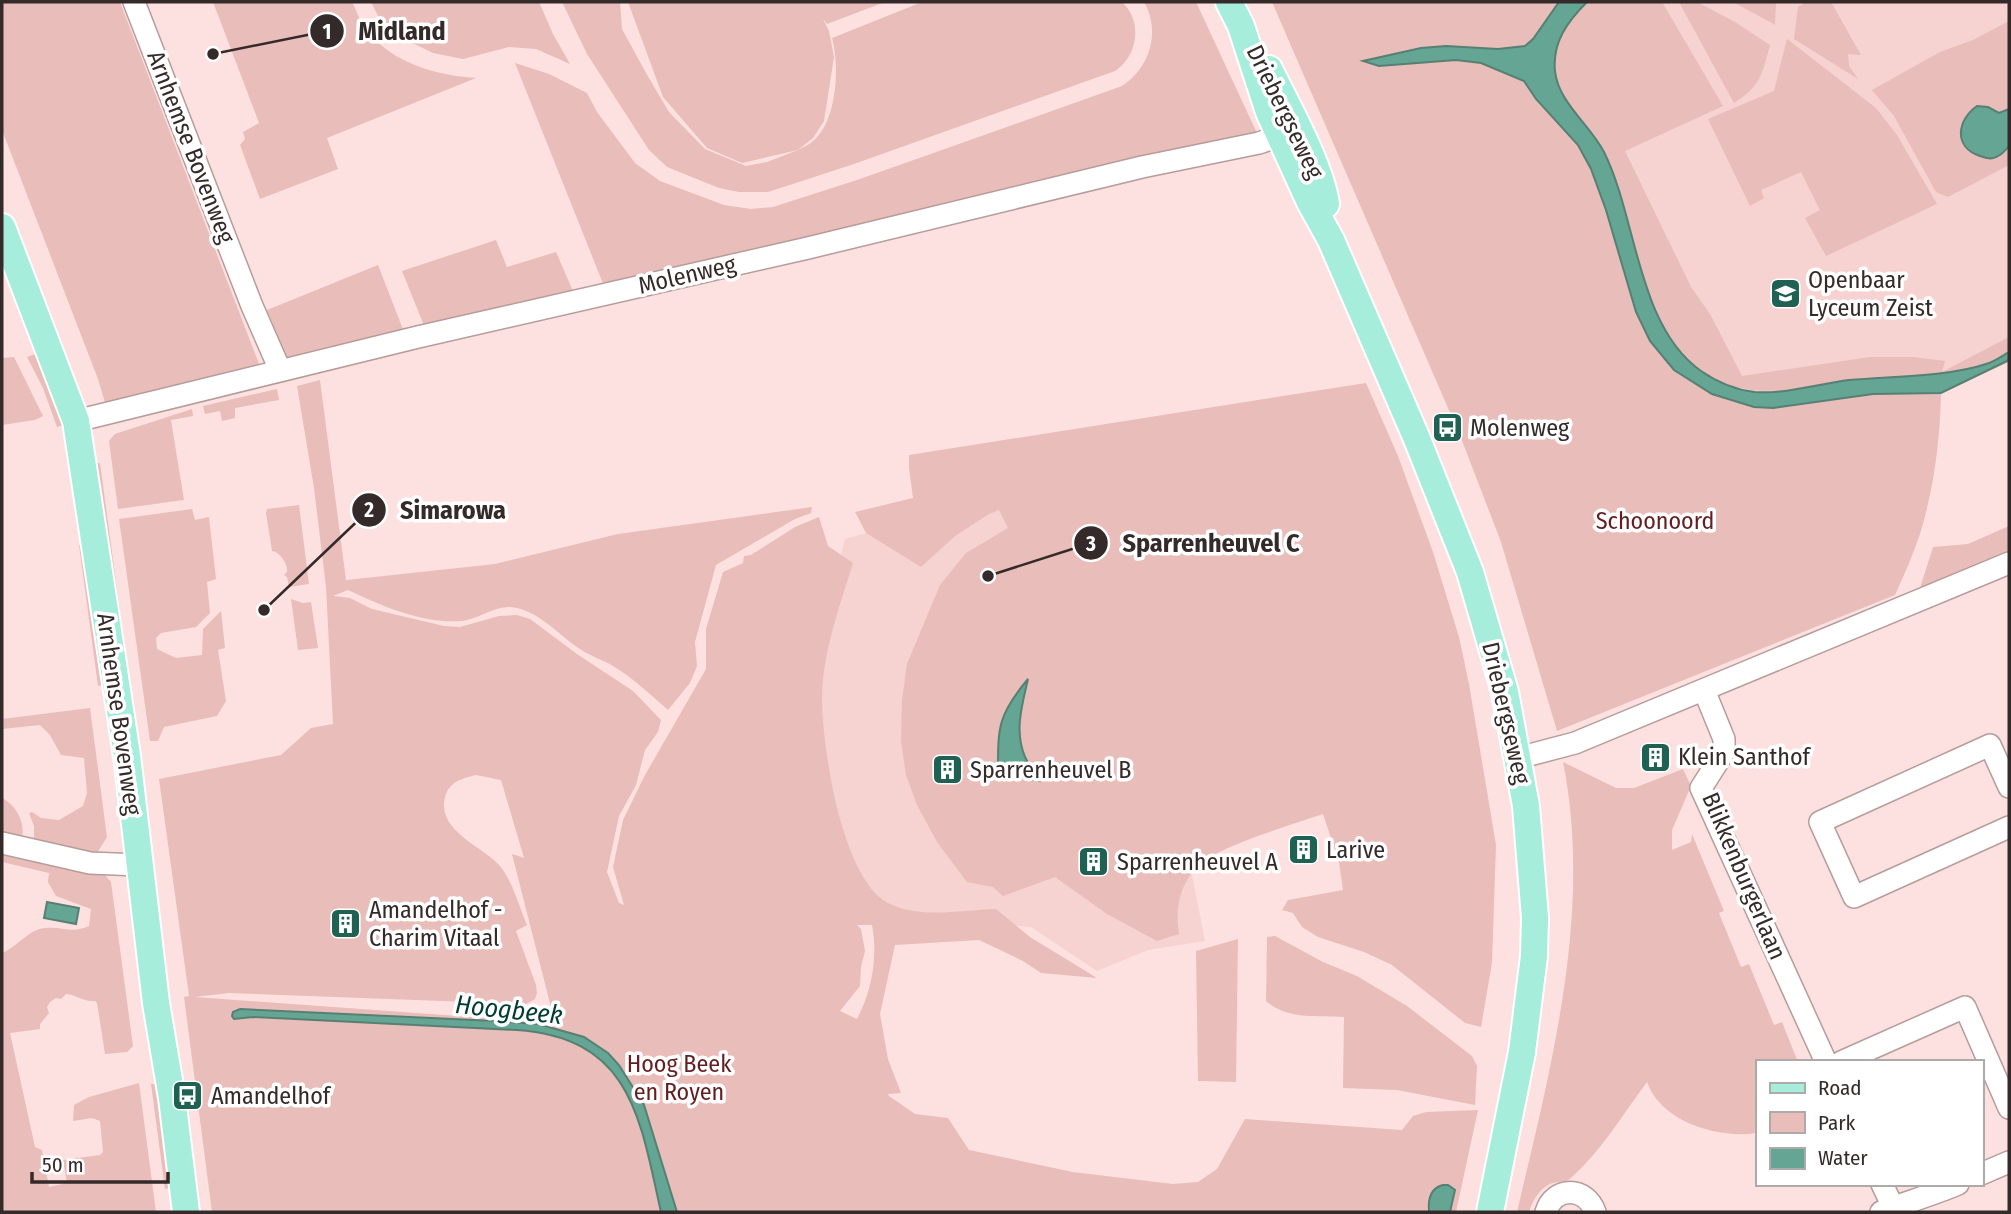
<svg xmlns="http://www.w3.org/2000/svg" width="2011" height="1214" viewBox="0 0 2011 1214" font-family="'Fira Sans Condensed',sans-serif">
<style>
.built{fill:#f6d2d0}
.green{fill:#e8bdba;fill-rule:evenodd}
.water{fill:#65a593;stroke:#568073;stroke-width:2}
.lines{fill:none;stroke-linecap:round;stroke-linejoin:round}
.minor-casing{stroke:#b69c9a;stroke-width:24}
.major-casing{stroke:#fff;stroke-width:30}
.minor{stroke:#fff;stroke-width:21}
.major{stroke:#a6eddb;stroke-width:26}
.labels{text-anchor:middle;dominant-baseline:central;stroke-width:7;stroke-linejoin:round;paint-order:stroke}
.street-label{font-size:24px;fill:#342a29;stroke:#fff}
.poi-label{font-size:24px;fill:#342a29;stroke:#fff;text-anchor:start}
.park-label{font-size:24px;fill:#641e21;stroke:#fff}
.water-label{font-size:26px;font-style:italic;fill:#003d31;stroke:#fff}
.leader{fill:none;stroke:#342a29;stroke-width:2.5}
.callout-dot{fill:#342a29;stroke:#fff;stroke-width:2.5}
.mark-label{font-size:21px;text-anchor:middle;font-weight:bold;fill:#fff}
.callout-label{font-size:26px;text-anchor:middle;font-weight:bold;fill:#342a29;stroke:#fff;stroke-width:7;stroke-linejoin:round;paint-order:stroke}
</style>
<rect width="100%" height="100%" fill="#fde1e0"/>
<g class="built">
<polygon points="1577,2 2009,2 2009,345 1957,379 1769,400 1701,381 1549,37"/>
<polygon points="1111,465 1205,941 1148,950 1097,971 1031,927 896,916 860,883 827,803 814,657 845,539"/>
</g>
<g class="green">
<polygon points="2,2 120,2 261,369 107,409 98,379 2,130"/>
<path d="M213 2H352C357 11 360 23 367 31 394 64 436 75 476 78L327 138 338 169 260 199 240 145 245 139 243 132 259 123Z"/>
<polygon points="371,2 539,2 553,34 570,64 536,49 509,47 463,59 433,53 400,37 379,18"/>
<path d="M562 2H620L622 29 646 73 669 112 705 149 746 166 767 162 798 150 742 163 707 148 663 97 628 2H885L827 24 823 19 829 31 834 57 824 121 813 138 798 150C803 147 809 145 813 141 837 121 840 66 832 38L922 2H1122C1143 21 1138 56 1115 71L854 164 768 192H739L719 188 667 167 649 150 587 54Z"/>
<path d="M1144 2H1196L1257 133 606 291 515 63 549 74 587 93 597 112 635 163 660 181 724 205 751 209 773 207 860 179 1122 86C1150 68 1161 31 1144 2Z"/>
<path d="M1272 2H1577L1535 82 1594 160 1655 329 1701 381 1769 400 1846 381C1796 389 1748 402 1702 372 1641 331 1635 216 1604 152 1591 125 1559 102 1555 71 1552 42 1568 21 1587 2H1662L1723 106 1625 151 1691 287 1710 314 1742 376 1870 357H1913L1945 361 1942 372 2009 337V352L1953 382 1987 371 2009 360V362L1941 393C1940 441 1934 488 1920 534 1913 555 1904 575 1895 595L1557 731 1501 542 1461 438Z"/>
<path d="M1679 2H1697L1735 22 1770 45C1762 74 1761 86 1734 103Z"/>
<polygon points="1733,2 1776,2 1775,25 1772,23"/>
<polygon points="1806,2 1831,2 1861,55 1848,54 1849,66 1858,79 1794,39 1798,7"/>
<polygon points="2009,21 2009,109 1999,113 1988,107 1996,158 2009,146 2009,165 1948,197 1936,192 1894,116 1872,90 1940,52 1973,40"/>
<polygon points="1787,39 1876,108 1897,135 1937,204 1826,256 1805,218 1820,210 1801,172 1761,190 1764,198 1750,206 1708,119 1774,91"/>
<polygon points="496,240 507,267 556,252 576,298 427,333 402,271"/>
<polygon points="378,265 406,337 288,363 267,310"/>
<polygon points="38,353 61,417 63,425 57,427 43,388 27,357"/>
<polygon points="14,357 43,416 35,420 2,425 2,358"/>
<path d="M320 380 346 580 495 564 618 534 812 507 811 513 795 519 716 565 695 642 697 666 690 683 668 710C651 695 633 678 613 666 603 660 590 656 580 649 560 636 542 614 517 608 496 603 482 619 461 621 423 624 382 606 348 590L333 596 350 598 372 609 444 626 460 627 499 616 517 615 530 619 577 654 633 691 661 720 658 732 645 750 636 785 619 816 607 872 619 903 624 905 613 867 623 820 645 775 706 669V629L723 572 743 563 744 556 751 555 795 527 819 517 828 546 853 563C840 605 822 654 822 698 822 747 842 882 890 904 922 919 962 910 996 909L1030 937 1097 978 1041 973 1023 961 979 940 895 945 880 1014 888 1059 901 1093 888 1094 889 1096 915 1114 948 1118 969 1150 1073 1172 1173 1184 1198 1182 1217 1169 1245 1119 1402 1130 1413 1116 1426 1112 1478 1110 1456 1212H212L184 997 189 996 159 779 281 755 311 728 333 724 326 587 314 488 297 386ZM476 775 501 780 524 858 512 854 555 1023 195 997 229 993 526 1004 535 999 537 993 536 985 516 931 527 925C519 907 513 882 500 866 484 847 433 830 446 794 451 781 464 778 476 775ZM857 925H872C878 957 872 990 857 1019L840 1011 860 986 861 967 865 951 861 929Z"/>
<path d="M1366 383 1398 456 1433 552 1459 637 1469 684 1496 845 1492 963 1481 1027 1465 1023 1392 965 1364 952 1318 937 1302 927 1293 913 1282 910 1288 900 1343 890 1339 862 1323 814C1296 823 1212 849 1196 867 1179 888 1175 908 1179 934L1157 941 1107 914 1055 877 1003 896 993 887 967 882 937 842 917 805 906 775 901 741 902 700 907 664 940 585 966 553 1008 528 999 510 989 514 955 536 921 567 866 533 855 512 913 498 909 468V455ZM1027 681C1023 707 1014 731 1025 757 1029 765 1035 773 1039 781L998 774Z"/>
<polygon points="277,389 279,400 235,408 235,418 222,421 220,411 205,414 203,406"/>
<polygon points="192,409 193,416 171,420 184,500 118,509 109,441 115,434"/>
<polygon points="100,463 138,746 90,465"/>
<path d="M299 505 309 584 289 587 287 577 284 575 287 572C288 564 280 552 272 551L266 513 267 509Z"/>
<polygon points="192,509 195,520 209,517 216,579 207,582 210,613 196,627 161,633 156,638 157,649 176,658 202,655 203,629 221,611 225,648 218,650 226,701 217,716 164,727 158,741 150,741 119,519"/>
<polygon points="2009,526 2009,552 1920,588 1933,547 1968,544"/>
<polygon points="84,544 103,685 98,686 79,545"/>
<polygon points="291,599 303,603 311,602 318,648 298,650"/>
<polygon points="90,708 107,837 97,853 34,841 34,826 29,813 32,812 41,818 59,820 83,806 87,793 84,758 61,755 50,735 40,725 2,729 2,719"/>
<path d="M1563 762 1616 788H1634L1683 769 1691 786 1672 830V850L1691 842 1692 834 1724 911 1719 913 1741 967 1749 964 1774 1025 1782 1022 1798 1062H1757V1133C1718 1139 1661 1122 1647 1082 1623 1114 1602 1150 1572 1177 1567 1182 1564 1181 1557 1182 1541 1185 1534 1198 1529 1212H1517C1551 1067 1593 911 1563 762Z"/>
<path d="M2 798C16 805 25 822 22 837L2 833Z"/>
<path d="M2 849 98 867 111 882 133 1046 127 1052 105 1054 97 1003 95 1001C82 1002 78 995 66 994L61 999 56 998 50 1002 47 1007 49 1013 40 1024V1029L10 1033 35 1147 42 1150 49 1187 67 1183 63 1160 100 1155 103 1152 100 1121 92 1118 73 1121 74 1105 89 1097 139 1083 156 1212H2V953C17 947 29 929 45 928 62 926 72 934 89 926L91 909 56 896 48 882 49 873 2 862Z"/>
<path d="M1275 936 1323 962 1357 976 1407 1006 1472 1056 1477 1066 1475 1105 1397 1090 1343 1088 1344 1017C1316 1015 1288 1020 1266 1001L1267 937Z"/>
<polygon points="1238,939 1236,1082 1198,1081 1196,951"/>
<polygon points="151,1084 158,1084 170,1188 165,1189"/>
</g>
<g class="water">
<path d="M1559 2H1587C1568 21 1552 42 1555 71 1558 102 1590 125 1604 152 1637 218 1637 326 1701 371 1717 382 1736 390 1755 392 1787 394 1818 384 1849 380 1890 376 1948 377 1986 364 1994 362 2002 356 2009 352V360L1941 393 1873 394 1773 408 1754 407 1712 394 1674 370 1650 341 1636 312 1606 210 1591 169 1578 145 1536 99 1524 81 1481 63 1456 60 1379 66 1363 61 1421 48 1446 46 1498 49 1525 46 1533 39Z"/>
<path d="M1977 106 1988 107 1999 113 2009 109V146C2006 150 2001 155 1996 157 1991 160 1985 158 1980 156 1953 147 1957 120 1977 106Z"/>
<path d="M1028 679C1022 705 1014 731 1025 757 1029 765 1035 773 1039 781L998 774C998 728 997 716 1028 679Z"/>
<polygon points="47,902 79,908 76,924 44,918"/>
<path d="M240 1009 495 1021 538 1024 584 1037 608 1053 619 1065 644 1105 677 1212H661C640 1119 632 1038 517 1030L253 1017 234 1019 232 1016 233 1012Z"/>
<path d="M1443 1185H1448L1455 1190 1450 1212H1429C1428 1201 1430 1188 1443 1185Z"/>
</g>
<g class="lines">
<defs>
<g id="minor">
<polyline points="134,2 252,306 280,370"/>
<polyline points="76,421 418,337 808,248 1142,167 1259,143 1293,131"/>
<polyline points="1704,690 1724,739 1724,752 1701,788 1826,1062"/>
<polyline points="1518,758 1575,743 2009,563"/>
<polyline points="2009,787 1990,745 1820,822 1854,897 2009,827"/>
<polyline points="2,843 90,863 139,865"/>
<polyline points="1841,1062 1965,1007 2009,1108"/>
<polyline points="1981,1174 2009,1162"/>
<polyline points="1882,1184 1893,1207"/>
<path d="M1546 1212C1554 1186 1586 1186 1595 1212"/>
<path d="M1881 1212C1907 1202 1932 1195 1958 1184"/>
</g>
<g id="major">
<polyline points="1229,2 1241,26 1269,112 1310,202 1331,240 1417,439 1470,572 1505,692 1526,806 1535,918 1534,956 1522,1052 1490,1212"/>
<path d="M1269 69C1287 106 1320 164 1326 204"/>
<polyline points="2,227 76,421 127,756 156,1003 172,1098 186,1212"/>
</g>
</defs>
<use href="#minor" class="minor-casing"/>
<use href="#major" class="major-casing"/>
<use href="#minor" class="minor"/>
<use href="#major" class="major"/>
</g>
<defs>
<symbol id="school-square" viewBox="-11 -11 22 22"><rect x="-9" y="-9" width="18" height="18" rx="4" fill="#1f6253" stroke="#fff"/><path d="M0-5L7-2L0 1L-7-2ZM-4 1L0 2.5L4 1V4Q0 6-4 4Z" fill="#fff"/></symbol>
<symbol id="bus-square" viewBox="-11 -11 22 22"><rect x="-9" y="-9" width="18" height="18" rx="4" fill="#1f6253" stroke="#fff"/><path d="M-5-6H5V4H4V6H2V4H-2V6H-4V4H-5ZM-3.5-4V0h7V-4ZM-3.5 1.2v1.5H-2V1.2ZM2 1.2v1.5H3.5V1.2Z" fill="#fff"/></symbol>
<symbol id="building-square" viewBox="-11 -11 22 22"><rect x="-9" y="-9" width="18" height="18" rx="4" fill="#1f6253" stroke="#fff"/><path d="M-4-6H4V6H1V3H-1V6H-4ZM-2.5-4.3h1.7v1.8h-1.7ZM.8-4.3h1.7v1.8H.8ZM-2.5-1h1.7V.8h-1.7ZM.8-1h1.7V.8H.8Z" fill="#fff"/></symbol>
</defs>
<g fill-rule="evenodd">
<use href="#school-square" x="1768" y="276" width="35" height="35"/>
<use href="#bus-square" x="1430" y="410" width="35" height="35"/>
<use href="#building-square" x="1638" y="740" width="35" height="35"/>
<use href="#building-square" x="930" y="752" width="35" height="35"/>
<use href="#building-square" x="1286" y="832" width="35" height="35"/>
<use href="#building-square" x="1076" y="844" width="35" height="35"/>
<use href="#building-square" x="328" y="906" width="35" height="35"/>
<use href="#bus-square" x="170" y="1078" width="35" height="35"/>
</g>
<g class="labels">
<g class="street-label">
<text transform="translate(1285 112) rotate(64)">Driebergseweg</text>
<text transform="translate(191 147) rotate(69)">Arnhemse Bovenweg</text>
<text transform="translate(687 275) rotate(-13)">Molenweg</text>
<text transform="translate(1506 713) rotate(77)">Driebergseweg</text>
<text transform="translate(119 714) rotate(82)">Arnhemse Bovenweg</text>
<text transform="translate(1744 876) rotate(67)">Blikkenburgerlaan</text>
</g>
<g class="poi-label">
<text x="1808" y="280">Openbaar<tspan x="1808" dy="28">Lyceum Zeist</tspan></text>
<text x="1470" y="428">Molenweg</text>
<text x="1678" y="757">Klein Santhof</text>
<text x="970" y="770">Sparrenheuvel B</text>
<text x="1326" y="850">Larive</text>
<text x="1117" y="862">Sparrenheuvel A</text>
<text x="369" y="910">Amandelhof -<tspan x="369" dy="28">Charim Vitaal</tspan></text>
<text x="211" y="1096">Amandelhof</text>
</g>
<g class="park-label">
<text x="1655" y="521">Schoonoord</text>
<text x="679" y="1064">Hoog Beek<tspan x="679" dy="28">en Royen</tspan></text>
</g>
<g class="water-label">
<text transform="translate(509 1010) rotate(6)">Hoogbeek</text>
</g>
</g>
<path class="leader" d="M213 54L327 31M264 610L369 510M988 576L1091 543"/>
<g class="callout-dot">
<circle cx="213" cy="54" r="7"/>
<circle cx="264" cy="610" r="7"/>
<circle cx="988" cy="576" r="7"/>
<circle cx="327" cy="31" r="18"/>
<circle cx="369" cy="510" r="18"/>
<circle cx="1091" cy="543" r="18"/>
</g>
<g class="mark-label">
<text x="327" y="39">1</text>
<text x="369" y="517">2</text>
<text x="1091" y="551">3</text>
</g>
<g class="callout-label">
<text x="402" y="40">Midland</text>
<text x="453" y="519">Simarowa</text>
<text x="1211" y="552">Sparrenheuvel C</text>
</g>
<rect width="2011" height="1214" fill="none" stroke="#342a29" stroke-width="7"/>
<rect x="1756" y="1060" width="228" height="126" fill="#ffffff" stroke="#aeaaa9" stroke-width="2"/>
<rect x="1770" y="1083" width="35" height="10" fill="#a6eddb" stroke="#aeaaa9" stroke-width="2"/>
<text x="1818" y="1095" font-size="21" fill="#342a29">Road</text>
<rect x="1770" y="1112" width="35" height="21" fill="#e8bdba" stroke="#aeaaa9" stroke-width="2"/>
<text x="1818" y="1130" font-size="21" fill="#342a29">Park</text>
<rect x="1770" y="1148" width="35" height="21" fill="#65a593" stroke="#aeaaa9" stroke-width="2"/>
<text x="1818" y="1165" font-size="21" fill="#342a29">Water</text>
<path d="M32 1172v10h136v-10" fill="none" stroke="#342a29" stroke-width="3.5"/>
<text x="42" y="1172" font-size="21" fill="#342a29" stroke="#ffffff" stroke-width="5" paint-order="stroke">50 m</text>
</svg>
